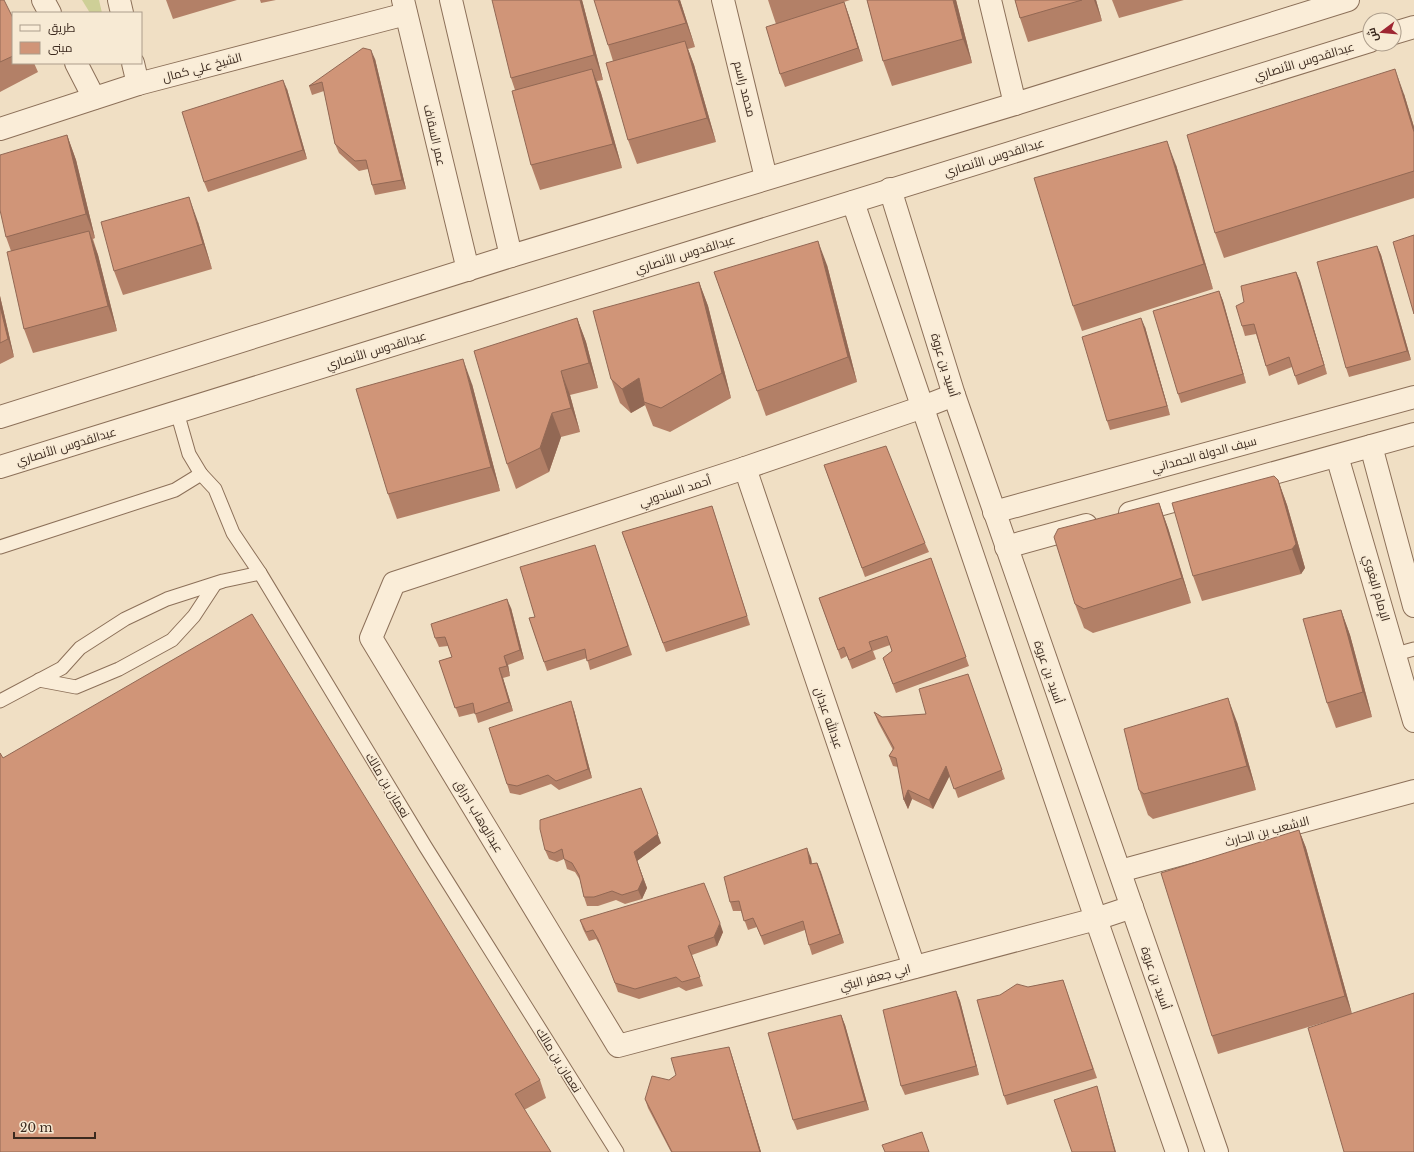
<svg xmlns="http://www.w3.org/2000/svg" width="1414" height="1152" viewBox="0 0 1414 1152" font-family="'Libre Baskerville',Cairo,serif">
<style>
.green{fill:#cecf97}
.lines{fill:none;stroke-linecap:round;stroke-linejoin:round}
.service-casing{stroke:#8c7059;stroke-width:15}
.minor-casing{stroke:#8c7059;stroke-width:24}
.tertiary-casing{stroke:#8c7059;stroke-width:24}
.service{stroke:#faedd8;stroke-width:13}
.minor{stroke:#faedd8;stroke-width:22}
.tertiary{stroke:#faedd8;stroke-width:22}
.wall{fill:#b38067}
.shaded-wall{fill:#926854}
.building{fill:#d09578;stroke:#926854}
.labels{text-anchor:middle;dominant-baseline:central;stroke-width:3;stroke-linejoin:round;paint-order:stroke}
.street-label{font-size:12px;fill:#3b291e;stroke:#f7ead4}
</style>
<rect width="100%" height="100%" fill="#f0dfc4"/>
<polygon class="green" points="82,0 99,0 102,13 90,13"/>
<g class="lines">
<defs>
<g id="service">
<polyline points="174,413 179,419 189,454 201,474 215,489 233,533 260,573 425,846 617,1152"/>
<polyline points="0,547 175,490 201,474"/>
<polyline points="1396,654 1414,649"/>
<polyline points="39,680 76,687 119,669 172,640 194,616 215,584"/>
<polyline points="0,701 62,668 80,648 125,619 167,599 223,581 260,573"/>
</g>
<g id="minor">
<polyline points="43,0 50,13"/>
<polyline points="119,0 122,13"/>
<polyline points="723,0 766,178"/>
<polyline points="990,0 1015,104"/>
<polyline points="76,63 94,98"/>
<polyline points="133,63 138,84"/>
<polyline points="0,129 138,84 406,14"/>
<polyline points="890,189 954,395 1217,1152"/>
<polyline points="853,202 1096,919 1177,1152"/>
<polyline points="954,395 923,407 745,468 394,583 371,638 618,1046 1096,919 1132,907"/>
<polyline points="1371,446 1414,606"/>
<polyline points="1337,456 1414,721"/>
<polyline points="745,468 914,967"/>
<polyline points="994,512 1414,397"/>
<polyline points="1130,513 1414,434"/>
<polyline points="1006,547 1086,525"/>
<polyline points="1120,871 1414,791"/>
</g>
<g id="tertiary">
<polyline points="403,0 468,270"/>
<polyline points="451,0 511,256"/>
<polyline points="1394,33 1414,27"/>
<polyline points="0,417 511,256 1015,104 1348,0"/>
<polyline points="0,467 1370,41"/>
</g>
</defs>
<use href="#service" class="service-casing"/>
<use href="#minor" class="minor-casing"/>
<use href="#tertiary" class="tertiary-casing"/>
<use href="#service" class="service"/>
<use href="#minor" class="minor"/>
<use href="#tertiary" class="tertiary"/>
</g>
<g class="wall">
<polygon points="0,0 13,18 13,63 34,63 38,72 0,92"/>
<polygon points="166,0 237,0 173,19"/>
<polygon points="260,0 276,0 261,3"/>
<polygon points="582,0 603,80 597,81 601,93 622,168 540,190 531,165 515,90 511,78"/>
<polygon points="680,0 695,47 688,49 694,65 716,142 637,164 628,140 613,61 608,45"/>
<polygon points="768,0 850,0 844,2 849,16 863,61 785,87 780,74 776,24"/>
<polygon points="867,0 956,0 972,63 892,86 883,61"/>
<polygon points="1015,0 1096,0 1102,21 1028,42 1020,18"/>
<polygon points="1112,0 1184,0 1119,18"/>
<polygon points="375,59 406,189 375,195 372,185 368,169 359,171 339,153 335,144 324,91 312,95 309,86"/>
<polygon points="287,89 307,159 208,192 204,182"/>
<polygon points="1404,94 1414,127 1414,198 1224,258 1215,233"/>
<polygon points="67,135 76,160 95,238 93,239 98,255 117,331 33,353 24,329 11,251 6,237"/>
<polygon points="1176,165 1213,289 1082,331 1073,306"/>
<polygon points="198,222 212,269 123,295 114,271"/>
<polygon points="1377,246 1381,255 1411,360 1349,377 1346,368"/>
<polygon points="827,265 857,382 766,416 714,272"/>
<polygon points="1296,272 1300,281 1327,374 1298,385 1292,367 1269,376 1266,366 1256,334 1245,336 1242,326 1244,302"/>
<polygon points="699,282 708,306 731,398 670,432 653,426 645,405 631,413 620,403 611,379"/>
<polygon points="1219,291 1223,301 1246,383 1181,403 1178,394"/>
<polygon points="0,296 14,357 0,364"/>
<polygon points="577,318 586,342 598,388 570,395 580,432 561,437 549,472 516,489 507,464"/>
<polygon points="1145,327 1170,415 1110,430 1107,421"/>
<polygon points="472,384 500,491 397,519 388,494"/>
<polygon points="824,465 925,543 929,552 865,577"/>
<polygon points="1278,480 1287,505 1305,568 1301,574 1202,601 1193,576"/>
<polygon points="1159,503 1168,528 1191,603 1093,633 1084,628 1075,604"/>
<polygon points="712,506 750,625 666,652 622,532"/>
<polygon points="598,554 632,655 590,670 587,658 547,671 529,618 535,617"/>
<polygon points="931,558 969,666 896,693 883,658 892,651 890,645 873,651 876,659 852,669 847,656 841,659 819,598"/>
<polygon points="511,608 524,659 508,665 510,676 503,678 513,711 478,723 475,713 459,717 439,661 452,657 448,646 439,647 435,638"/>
<polygon points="1341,610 1350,635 1372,717 1336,728 1327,703"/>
<polygon points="968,674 1005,779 958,798 950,775 933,809 912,799 908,809 904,800 898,767 893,766 889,756 893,750 878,722 874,712 882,717 926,714"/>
<polygon points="574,710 592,778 559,790 551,784 520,795 510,793 507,784"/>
<polygon points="1237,722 1256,790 1153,819 1148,815 1139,790"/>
<polygon points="3,758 540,1080 546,1098 524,1110"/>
<polygon points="1299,830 1306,848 1352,1014 1218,1054 1212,1036"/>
<polygon points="661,843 637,861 647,888 642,899 625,904 616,900 598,906 587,906 584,897 580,880 575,872 567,869 564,859 557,862 549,859 545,850"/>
<polygon points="811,858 812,864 817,863 844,943 812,955 809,945 805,930 764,945 757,927 748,930 741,911 733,911 730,902"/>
<polygon points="580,920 723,932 717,946 692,955 703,986 686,991 679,987 639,999 618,992 602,948 596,939 589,941 583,929"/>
<polygon points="1063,980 1097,1078 1007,1105 1004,1096 1000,995 1028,987"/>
<polygon points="956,991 960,1001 979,1075 905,1095 901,1086"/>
<polygon points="841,1015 845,1025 869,1110 797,1130 793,1120"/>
<polygon points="729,1047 732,1056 761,1152 671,1152 648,1108 645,1099 669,1080"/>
</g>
<g class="shaded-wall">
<polygon points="580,0 582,0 603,80 594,55"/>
<polygon points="678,0 680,0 695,47 686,23"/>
<polygon points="953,0 956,0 972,63 963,39"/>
<polygon points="1094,0 1096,0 1102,21"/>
<polygon points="844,2 849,16 863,61 858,48"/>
<polygon points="685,41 694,65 716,142 707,118"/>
<polygon points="371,50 375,59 406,189 402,180"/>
<polygon points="592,69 601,93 622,168 613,144"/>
<polygon points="1395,69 1404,94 1414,127 1414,132"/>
<polygon points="283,80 287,89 307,159 303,150"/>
<polygon points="67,135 76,160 95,238 86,214"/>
<polygon points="1167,141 1176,165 1213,289 1204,264"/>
<polygon points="189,197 198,222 212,269 203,244"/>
<polygon points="89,231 98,255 117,331 108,306"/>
<polygon points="818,241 827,265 857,382 848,357"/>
<polygon points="1377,246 1381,255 1411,360 1407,351"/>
<polygon points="1296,272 1300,281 1327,374 1324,365"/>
<polygon points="699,282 708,306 731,398 722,373"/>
<polygon points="1219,291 1223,301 1246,383 1243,374"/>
<polygon points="0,296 14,357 8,339 0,306"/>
<polygon points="577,318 586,342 598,388 589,363"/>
<polygon points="1141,318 1145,327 1170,415 1167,406"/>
<polygon points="463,359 472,384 500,491 491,467"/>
<polygon points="561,371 570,395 580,432 571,408"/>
<polygon points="639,378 645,405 631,413 622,389"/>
<polygon points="552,413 561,437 549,472 540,448"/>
<polygon points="1278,480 1287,505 1305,568 1301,574 1292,549"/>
<polygon points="1159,503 1168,528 1191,603 1182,578"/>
<polygon points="712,506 715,515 750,625 747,616"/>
<polygon points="507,599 511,608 524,659 520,650"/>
<polygon points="1341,610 1350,635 1372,717 1363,692"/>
<polygon points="504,656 508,665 510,676"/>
<polygon points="499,668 503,678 513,711 509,702"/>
<polygon points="1228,698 1237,722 1256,790 1247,766"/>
<polygon points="571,701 574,710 592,778 588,769"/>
<polygon points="946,766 950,775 933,809 929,800"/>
<polygon points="641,788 661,843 637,861 647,888 642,899 638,890 634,852"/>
<polygon points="908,790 912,799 908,809 904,800"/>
<polygon points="1299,830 1306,848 1352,1014 1345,996"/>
<polygon points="807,848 811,858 813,874 810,864"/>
<polygon points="817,863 821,872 844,943 840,934"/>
<polygon points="720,923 723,932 717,946 714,937"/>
<polygon points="956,991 960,1001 979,1075 976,1066"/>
<polygon points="841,1015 845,1025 869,1110 865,1101"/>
<polygon points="729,1047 732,1056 761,1152 760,1152"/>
<polygon points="1097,1086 1101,1100 1116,1152 1115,1152"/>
</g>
<g class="building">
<polygon points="0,0 4,0 13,18 13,56 0,62"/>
<polygon points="492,0 580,0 594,55 511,78"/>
<polygon points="594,0 678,0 686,23 608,45"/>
<polygon points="867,0 953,0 963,39 883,61"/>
<polygon points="1015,0 1082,0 1020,18"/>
<polygon points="844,2 858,48 780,74 766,27"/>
<polygon points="685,41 707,118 628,140 606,63"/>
<polygon points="363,48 371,50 402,180 372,185 366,160 355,161 335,144 322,82 309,86"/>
<polygon points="592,69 613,144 531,165 512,91"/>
<polygon points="1395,69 1414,132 1414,171 1215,233 1187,135"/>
<polygon points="283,80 303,150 204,182 182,112"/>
<polygon points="67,135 86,214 6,237 0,210 0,155"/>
<polygon points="1167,141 1204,264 1073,306 1034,178"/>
<polygon points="189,197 203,244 114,271 101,222"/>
<polygon points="89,231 108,306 24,329 7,252"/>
<polygon points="1414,235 1414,314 1393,242"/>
<polygon points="818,241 848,357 757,391 714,272"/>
<polygon points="1377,246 1407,351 1346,368 1317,262"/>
<polygon points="1296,272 1324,365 1295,376 1289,357 1266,366 1254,324 1242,326 1236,306 1244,302 1241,286"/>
<polygon points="699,282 722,373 661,408 644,402 639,378 622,389 611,379 593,311"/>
<polygon points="1219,291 1243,374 1178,394 1153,311"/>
<polygon points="0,306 8,339 0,343"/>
<polygon points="577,318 589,363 561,371 571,408 552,413 540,448 507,464 474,351"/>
<polygon points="1141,318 1167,406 1107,421 1082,337"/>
<polygon points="463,359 491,467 388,494 356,389"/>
<polygon points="886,446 925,543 862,568 824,465"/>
<polygon points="1274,476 1278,480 1296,544 1292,549 1193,576 1172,503"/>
<polygon points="1159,503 1182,578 1084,609 1075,604 1054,537 1058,529"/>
<polygon points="712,506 747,616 663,643 622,532"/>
<polygon points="595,545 628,646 587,661 585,649 544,662 529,618 535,617 520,567"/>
<polygon points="931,558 966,657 893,684 883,658 892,651 887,636 869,642 872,650 849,660 844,647 838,650 819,598"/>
<polygon points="507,599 520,650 504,656 507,666 499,668 509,702 475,714 473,703 455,708 439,661 452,657 445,637 435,638 431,624"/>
<polygon points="1341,610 1363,692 1327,703 1303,619"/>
<polygon points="252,614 540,1080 515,1094 551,1152 0,1152 0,753 3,758"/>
<polygon points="968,674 1002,770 954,789 946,766 929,800 908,790 904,800 896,758 889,756 894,748 874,712 882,717 926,714 919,689"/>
<polygon points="1228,698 1247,766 1144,794 1139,790 1124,729"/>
<polygon points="571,701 588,769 556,781 548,775 517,786 507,784 489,728"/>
<polygon points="641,788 658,834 634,852 643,879 638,890 622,895 612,891 594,897 584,897 579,875 572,863 564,859 562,849 554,853 545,850 540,829 540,820"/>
<polygon points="1299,830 1345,996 1212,1036 1161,873"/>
<polygon points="807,848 810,864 817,863 840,934 809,945 803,921 761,936 753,918 744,921 739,901 730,902 724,877"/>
<polygon points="704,883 720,923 714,937 688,946 700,977 682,982 676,977 635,989 615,983 598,939 593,930 586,932 580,920"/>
<polygon points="1063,980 1093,1069 1004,1096 977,1000 1000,995 1017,984 1028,987"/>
<polygon points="956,991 976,1066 901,1086 883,1010"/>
<polygon points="1414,993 1414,1152 1344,1152 1308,1028"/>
<polygon points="841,1015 865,1101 793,1120 768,1033"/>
<polygon points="729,1047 760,1152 672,1152 645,1099 652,1076 669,1080 676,1075 671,1058"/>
<polygon points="1097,1086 1115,1152 1072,1152 1054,1100"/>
<polygon points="922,1132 929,1152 885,1152 882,1145"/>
</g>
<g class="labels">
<g class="street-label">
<text transform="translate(1304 61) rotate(-17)">عبدالقدوس الأنصاري</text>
<text transform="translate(202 67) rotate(-15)">الشيخ علي كمال</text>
<text transform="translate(745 89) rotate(76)">محمد راسم</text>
<text transform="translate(435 135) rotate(77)">عمر السقاف</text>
<text transform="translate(994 157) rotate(-17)">عبدالقدوس الأنصاري</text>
<text transform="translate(685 254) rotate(-17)">عبدالقدوس الأنصاري</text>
<text transform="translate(376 350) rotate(-17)">عبدالقدوس الأنصاري</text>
<text transform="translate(945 365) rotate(73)">أسيد بن عروة</text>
<text transform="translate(66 446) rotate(-17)">عبدالقدوس الأنصاري</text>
<text transform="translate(1204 454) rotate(-15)">سيف الدولة الحمداني</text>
<text transform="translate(675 491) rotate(-18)">أحمد السندوبي</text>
<text transform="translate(1377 588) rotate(74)">الإمام البغوي</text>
<text transform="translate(1049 672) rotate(71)">أسيد بن عروة</text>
<text transform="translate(829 718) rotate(71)">عبدالله عبدان</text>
<text transform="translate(388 785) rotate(59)">نعمان بن مالك</text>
<text transform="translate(479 816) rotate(59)">عبدالوهاب ادراق</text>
<text transform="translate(1267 831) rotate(-15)">الاشعب بن الحارث</text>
<text transform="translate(875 977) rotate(-15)">ابي جعفر البتي</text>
<text transform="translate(1156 978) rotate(71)">أسيد بن عروة</text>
<text transform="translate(559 1060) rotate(58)">نعمان بن مالك</text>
</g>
</g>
<rect x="12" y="12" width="130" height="52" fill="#f7ead4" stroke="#ac9d8b"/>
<rect x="20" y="25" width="20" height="6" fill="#faedd8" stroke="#ac9d8b"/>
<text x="48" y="32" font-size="12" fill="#3b291e">طريق</text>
<rect x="20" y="42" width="20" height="12" fill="#d09578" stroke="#ac9d8b"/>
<text x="48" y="52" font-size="12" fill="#3b291e">مبنى</text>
<g transform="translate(1382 32) rotate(254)"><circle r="19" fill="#f7ead4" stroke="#ac9d8b"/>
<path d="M0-3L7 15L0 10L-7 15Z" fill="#9e2632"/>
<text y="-6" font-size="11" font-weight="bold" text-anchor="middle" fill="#3b291e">ش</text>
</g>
<path d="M14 1132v6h81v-6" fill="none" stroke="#3b291e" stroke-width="2"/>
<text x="20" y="1132" font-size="12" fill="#3b291e" stroke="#f7ead4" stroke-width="3" paint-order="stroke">20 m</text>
</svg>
